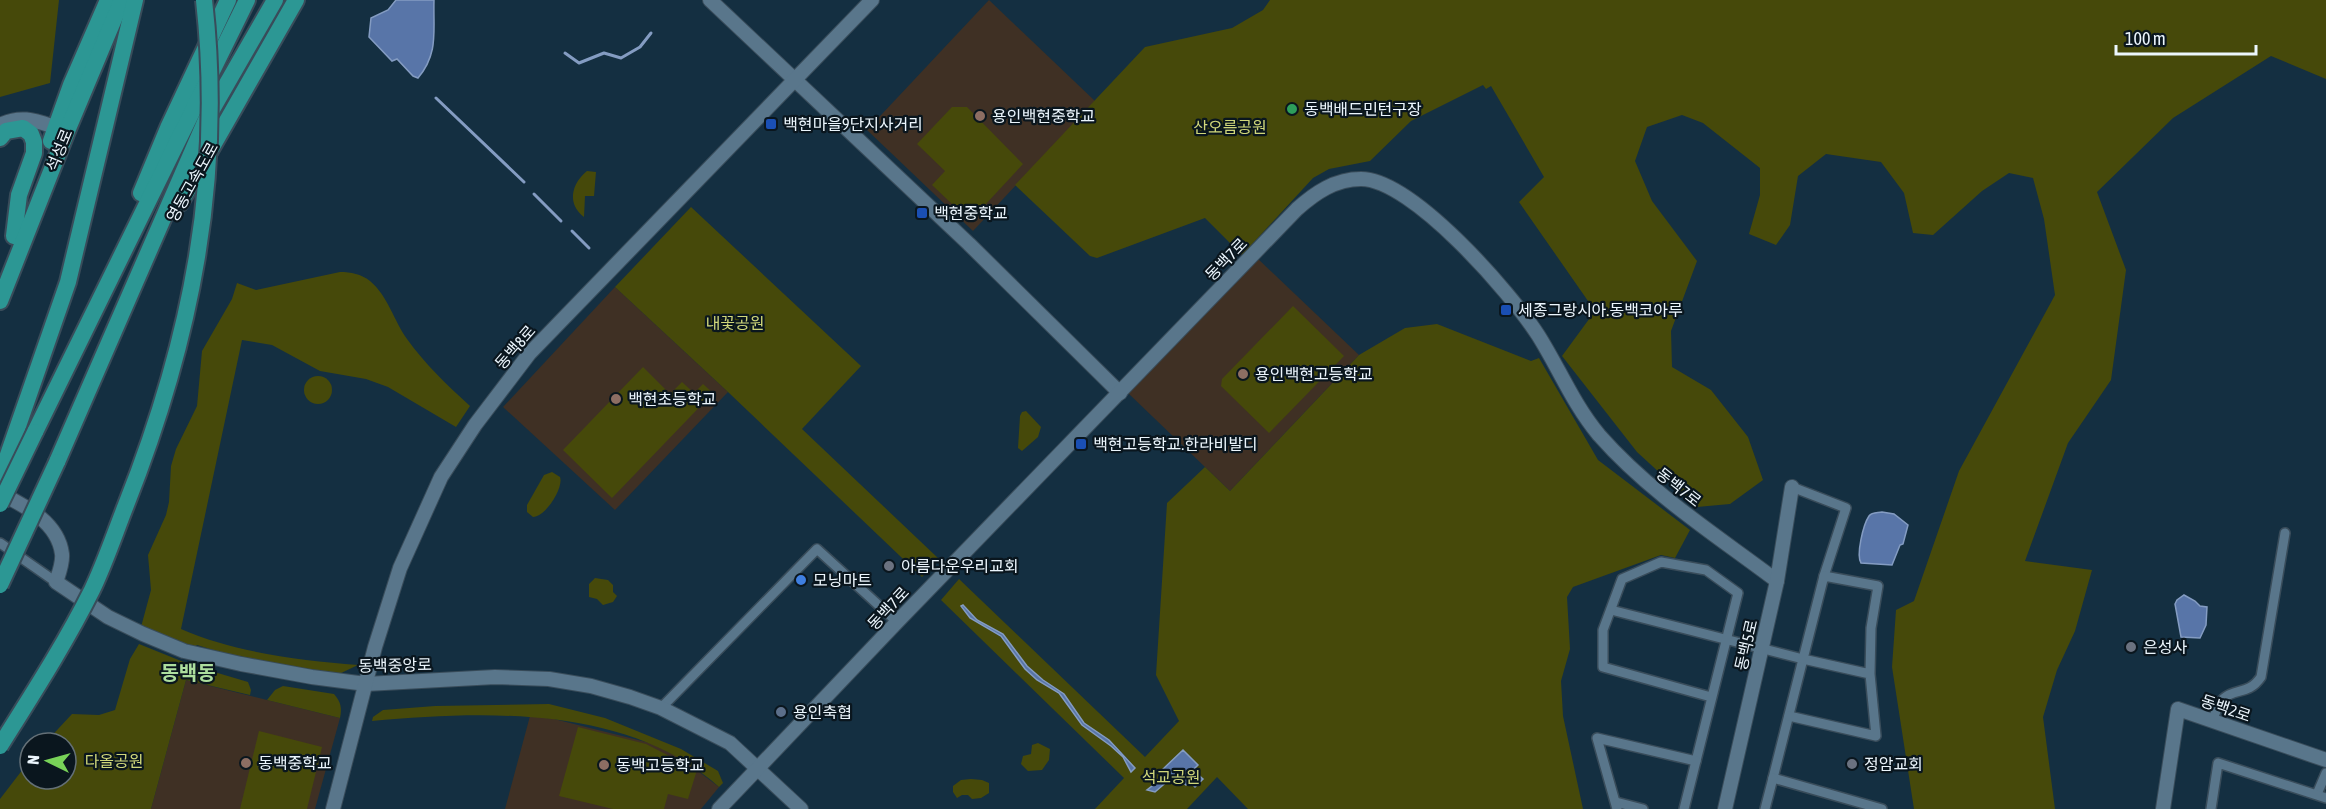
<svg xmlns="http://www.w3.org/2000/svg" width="2326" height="809" viewBox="0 0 2326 809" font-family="'Asap Condensed','Noto Sans KR',sans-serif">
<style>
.education{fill:#3f3024}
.green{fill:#46490a;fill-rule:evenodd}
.water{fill:#5875a8;stroke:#849cc2;stroke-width:1.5}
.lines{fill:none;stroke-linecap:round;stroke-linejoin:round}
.stream{stroke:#849cc2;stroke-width:3}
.street-casing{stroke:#394c5a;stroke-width:12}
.secondary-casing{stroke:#394c5a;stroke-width:16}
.highway-casing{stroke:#394c5a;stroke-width:20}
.street{stroke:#59768b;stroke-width:9}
.secondary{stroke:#59768b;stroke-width:14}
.highway{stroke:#2c9794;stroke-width:16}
.highway-bridge-casing{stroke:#394c5a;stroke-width:20;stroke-linecap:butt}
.highway-bridge{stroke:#2c9794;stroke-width:16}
.leisure-dot{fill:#2e9e5b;stroke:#0a161e;stroke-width:2}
.education-dot{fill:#8d6e63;stroke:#0a161e;stroke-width:2}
.transit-dot{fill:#1a4fb4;stroke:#0a161e;stroke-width:2}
.worship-dot{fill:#6b7280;stroke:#0a161e;stroke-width:2}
.shop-dot{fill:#3f7fe0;stroke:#0a161e;stroke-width:2}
.service-dot{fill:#5c6f8a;stroke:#0a161e;stroke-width:2}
.labels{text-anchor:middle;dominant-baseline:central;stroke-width:4.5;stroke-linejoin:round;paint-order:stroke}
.poi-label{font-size:16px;fill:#ecf6fd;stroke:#0a161e;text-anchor:start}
.park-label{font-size:16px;fill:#d0d77a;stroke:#0a161e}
.street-label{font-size:16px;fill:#ecf6fd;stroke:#0a161e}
.quarter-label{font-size:20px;font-weight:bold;fill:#adde9e;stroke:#0a161e}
</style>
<rect width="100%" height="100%" fill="#142f41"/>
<g class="education">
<polygon points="989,0 1095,101 973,231 867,130"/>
<polygon points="1256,257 1359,355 1230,491 1128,393"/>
<polygon points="615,287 728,392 615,510 503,407"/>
<polygon points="186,680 340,718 315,809 151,809"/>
<polygon points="530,716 554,719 650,743 682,759 719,787 701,809 505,809"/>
</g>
<g class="green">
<polygon points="0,0 59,0 50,83 0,97"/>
<polygon points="1270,0 2326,0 2326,79 2271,56 2173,118 2097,192 2126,270 2111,380 2068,443 2025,561 2092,570 2075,631 2057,670 2043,717 2055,809 1914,809 1892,667 1896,610 1914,601 1959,471 2055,295 2044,219 2033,178 2009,173 1982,191 1933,235 1913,233 1904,193 1881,162 1826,154 1798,176 1790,225 1776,245 1749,234 1760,195 1760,168 1703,123 1682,115 1647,127 1635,161 1652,201 1697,261 1671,331 1672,367 1711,390 1748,437 1763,480 1730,504 1697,507 1637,452 1562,356 1595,311 1519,202 1544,177 1491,86 1486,89 1483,85 1411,121 1370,161 1329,169 1313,178 1242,255 1205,218 1097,258 1090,256 1015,185 1145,47 1232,28 1263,10"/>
<polygon points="952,107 967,107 1023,164 970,221 932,185 945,171 917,144"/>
<path d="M587 171 596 172 594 196H585L584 217C567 204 571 184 587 171Z"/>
<polygon points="691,207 861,366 802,429 939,559 922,577 728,392 615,287"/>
<path d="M340 272C351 272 361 274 370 281 388 296 394 321 407 339 425 364 447 385 470 406L456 427 388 387 366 379 320 371 272 345 242 340 181 629C236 653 299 660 358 665L339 674 243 659 197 645 193 648 141 627 151 590 148 555 166 515 169 502 171 466 176 449 197 406 202 351 232 299 237 283 256 290Z"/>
<polygon points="1293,306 1344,356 1269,433 1221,386 1222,379"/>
<path d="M1437 324 1531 361 1539 358 1598 460 1690 530 1675 558 1661 555 1573 587 1567 597 1570 649 1561 681 1563 716 1583 809H1248L1217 777 1187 809H1095L1124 778 941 600 959 579 1145 757 1179 721 1156 675 1167 503 1205 467 1230 491 1359 355 1405 328ZM963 605 977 620 1003 634 1027 666 1043 680 1064 694 1084 723 1109 740 1129 760 1134 768 1131 771 1123 757 1111 746 1082 725 1059 693 1037 680 1025 669 1001 637 970 618 961 607Z"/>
<polygon points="643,367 670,394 682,382 694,393 703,384 713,393 612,498 563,450"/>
<circle cx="318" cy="390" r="14"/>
<polygon points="1026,411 1041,427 1038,437 1022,451 1018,448 1020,416 1022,412"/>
<path d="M552 472 560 477C564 488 545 517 533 517L527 512V505L544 475Z"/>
<polygon points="595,578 608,580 613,585 613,592 617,596 613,602 603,605 597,599 589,597 589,584"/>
<polygon points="139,644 191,665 248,682 251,690 250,695 186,680 151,809 0,809 0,799 30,760 30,779 66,779 66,743 45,743 72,714 99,715 115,710 130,659"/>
<path d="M283 686 334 694C341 702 342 708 340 718L267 700 275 690Z"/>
<path d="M549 704 605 718 681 749 718 771 723 783 719 787C627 705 487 711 372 721L373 717 383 710 435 706Z"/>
<polygon points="578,727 646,744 677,760 676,765 697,770 688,799 668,794 664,809 613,809 559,796"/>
<polygon points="259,731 322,747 307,809 240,809"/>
<polygon points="1038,743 1050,749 1049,760 1042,770 1028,771 1021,764 1023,756 1031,754 1032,745"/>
<polygon points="971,779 982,780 989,783 989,793 981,798 972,799 968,795 962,795 957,798 953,792 953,786 961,780"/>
</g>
<g class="water">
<path d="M396 0H434C433 31 439 53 418 78L413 76 397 59 392 61 369 37 371 18 388 10Z"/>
<path d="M1882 512 1894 514 1908 525 1903 544 1900 545 1892 565 1861 563C1856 555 1863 525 1869 516 1872 512 1877 513 1882 512Z"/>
<polygon points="2184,595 2195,601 2200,606 2207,607 2206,625 2200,638 2181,637 2175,604 2177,600"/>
<polygon points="963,605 977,620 1003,634 1027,666 1043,680 1064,694 1084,723 1109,740 1135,768 1131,772 1123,757 1111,746 1082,725 1059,693 1037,680 1025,669 1001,636 970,618 961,606"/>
<polygon points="1183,750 1198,765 1193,770 1203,779 1195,787 1190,782 1186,785 1180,780 1176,784 1170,779 1155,792 1147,790 1166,775 1162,770"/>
</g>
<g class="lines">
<g class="stream">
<polyline points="565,53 579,63 604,53 621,58 640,47 651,33"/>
<polyline points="436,98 524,182"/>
<polyline points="534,194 561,221"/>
<polyline points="572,231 589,248"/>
</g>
<defs>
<g id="street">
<polyline points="1792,487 1846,508 1824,576"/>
<polyline points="0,543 56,582"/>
<polyline points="1611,610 1803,659 1773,778 1882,809"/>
<polyline points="661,708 817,549 897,622"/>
<polyline points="1789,716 1876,736 1870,674 1871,628 1878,586 1824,576 1803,659 1870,674"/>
<path d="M2212 721C2215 714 2218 704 2223 699 2235 687 2248 696 2261 677L2285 533"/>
<polyline points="1696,761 1738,593 1706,570 1661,562 1622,579 1603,630 1603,667 1711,697"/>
<polyline points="2317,794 2326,773"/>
<polyline points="1616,802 1643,809"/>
<polyline points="1617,809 1597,738 1696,761 1684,809"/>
<polyline points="1765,809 1773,778"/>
<polyline points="2211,809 2218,763 2326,798"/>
</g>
<g id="secondary">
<polyline points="710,0 969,244 1120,393"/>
<path d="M0 125C24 113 40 123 64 130"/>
<path d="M0 493C25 506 58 522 62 554 63 563 59 573 56 582L108 617 143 634 184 651 241 664 312 677 366 684 495 677 549 679 591 686 630 697 661 708 730 743 801 809"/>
<polyline points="333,809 375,647 400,568 441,477 475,425 529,354 872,0"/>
<path d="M719 809 897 622 1297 209C1315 193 1335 179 1361 179 1412 179 1511 293 1538 335 1559 368 1573 404 1599 435 1650 493 1716 535 1777 581"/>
<polyline points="1725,809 1777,581 1792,487"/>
<polyline points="2163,809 2178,709 2326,760"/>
</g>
<g id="highway">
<polyline points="0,138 6,131 23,128 31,134 34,142 34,153 19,195 14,236"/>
<polyline points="51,141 71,85 108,0"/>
<polyline points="141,193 168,128 228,0"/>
<polyline points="180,203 296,0"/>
<polyline points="0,301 67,131 122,0"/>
<polyline points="35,432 247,0"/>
<polyline points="57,462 206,120 275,0"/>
<polyline points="0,478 68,282 135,0"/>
</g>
</defs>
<use href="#street" class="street-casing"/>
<use href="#secondary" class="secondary-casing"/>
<use href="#highway" class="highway-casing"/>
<use href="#street" class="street"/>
<use href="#secondary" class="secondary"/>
<use href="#highway" class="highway"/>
<defs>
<g id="highway-bridge">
<polyline points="0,504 35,432"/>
<polyline points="0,585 57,462"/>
<path d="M0 746C32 695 65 644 92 590 105 563 115 533 126 505 191 341 224 177 204 0"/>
</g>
</defs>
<use href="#highway-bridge" class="highway-bridge-casing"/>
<use href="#highway-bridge" class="highway-bridge"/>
</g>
<circle class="leisure-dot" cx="1292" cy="109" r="6"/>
<g class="education-dot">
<circle cx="980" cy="116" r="6"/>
<circle cx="1243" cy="374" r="6"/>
<circle cx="616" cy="399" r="6"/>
<circle cx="246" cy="763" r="6"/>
<circle cx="604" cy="765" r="6"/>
</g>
<g class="transit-dot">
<rect x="765" y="118" width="12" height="12" rx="3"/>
<rect x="916" y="207" width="12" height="12" rx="3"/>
<rect x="1500" y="304" width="12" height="12" rx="3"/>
<rect x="1075" y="438" width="12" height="12" rx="3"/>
</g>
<g class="worship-dot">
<circle cx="889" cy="566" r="6"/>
<circle cx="2131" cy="647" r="6"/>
<circle cx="1852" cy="764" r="6"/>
</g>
<circle class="shop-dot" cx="801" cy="580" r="6"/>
<circle class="service-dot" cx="781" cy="712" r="6"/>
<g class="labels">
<g class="poi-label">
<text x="1304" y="109">동백배드민턴구장</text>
<text x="992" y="116">용인백현중학교</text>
<text x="783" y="124">백현마을9단지사거리</text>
<text x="934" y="213">백현중학교</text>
<text x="1518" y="310">세종그랑시아.동백코아루</text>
<text x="1255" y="374">용인백현고등학교</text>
<text x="628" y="399">백현초등학교</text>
<text x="1093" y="444">백현고등학교.한라비발디</text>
<text x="901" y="566">아름다운우리교회</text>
<text x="813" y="580">모닝마트</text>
<text x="2143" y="647">은성사</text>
<text x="793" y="712">용인축협</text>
<text x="258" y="763">동백중학교</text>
<text x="1864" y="764">정암교회</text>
<text x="616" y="765">동백고등학교</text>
</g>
<g class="park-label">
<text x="1230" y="127">산오름공원</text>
<text x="735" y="323">내꽃공원</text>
<text x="114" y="761">다올공원</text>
<text x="1171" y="777">석교공원</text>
</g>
<g class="street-label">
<text transform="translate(59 150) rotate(-68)">석성로</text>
<text transform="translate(192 182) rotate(-61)">영동고속도로</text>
<text transform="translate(1226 259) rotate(-46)">동백7로</text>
<text transform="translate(515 347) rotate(-49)">동백8로</text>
<text transform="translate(1679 487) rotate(38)">동백7로</text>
<text transform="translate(888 608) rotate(-47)">동백7로</text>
<text transform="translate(1746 645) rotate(-77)">동백5로</text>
<text transform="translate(395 665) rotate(-1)">동백중앙로</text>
<text transform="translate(2226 708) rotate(19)">동백2로</text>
</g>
<g class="quarter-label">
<text x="188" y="672">동백동</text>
</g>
</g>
<g transform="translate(48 761) rotate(275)"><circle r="28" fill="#0a161e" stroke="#647077" stroke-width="1.5"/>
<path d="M0-4.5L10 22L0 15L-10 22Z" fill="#78d258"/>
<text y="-9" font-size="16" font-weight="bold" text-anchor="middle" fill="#ecf6fd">N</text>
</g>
<path d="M2116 45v9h140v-9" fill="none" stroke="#ecf6fd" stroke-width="3"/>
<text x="2125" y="45" font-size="18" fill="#ecf6fd" stroke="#0a161e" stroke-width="4.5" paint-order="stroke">100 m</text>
</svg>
